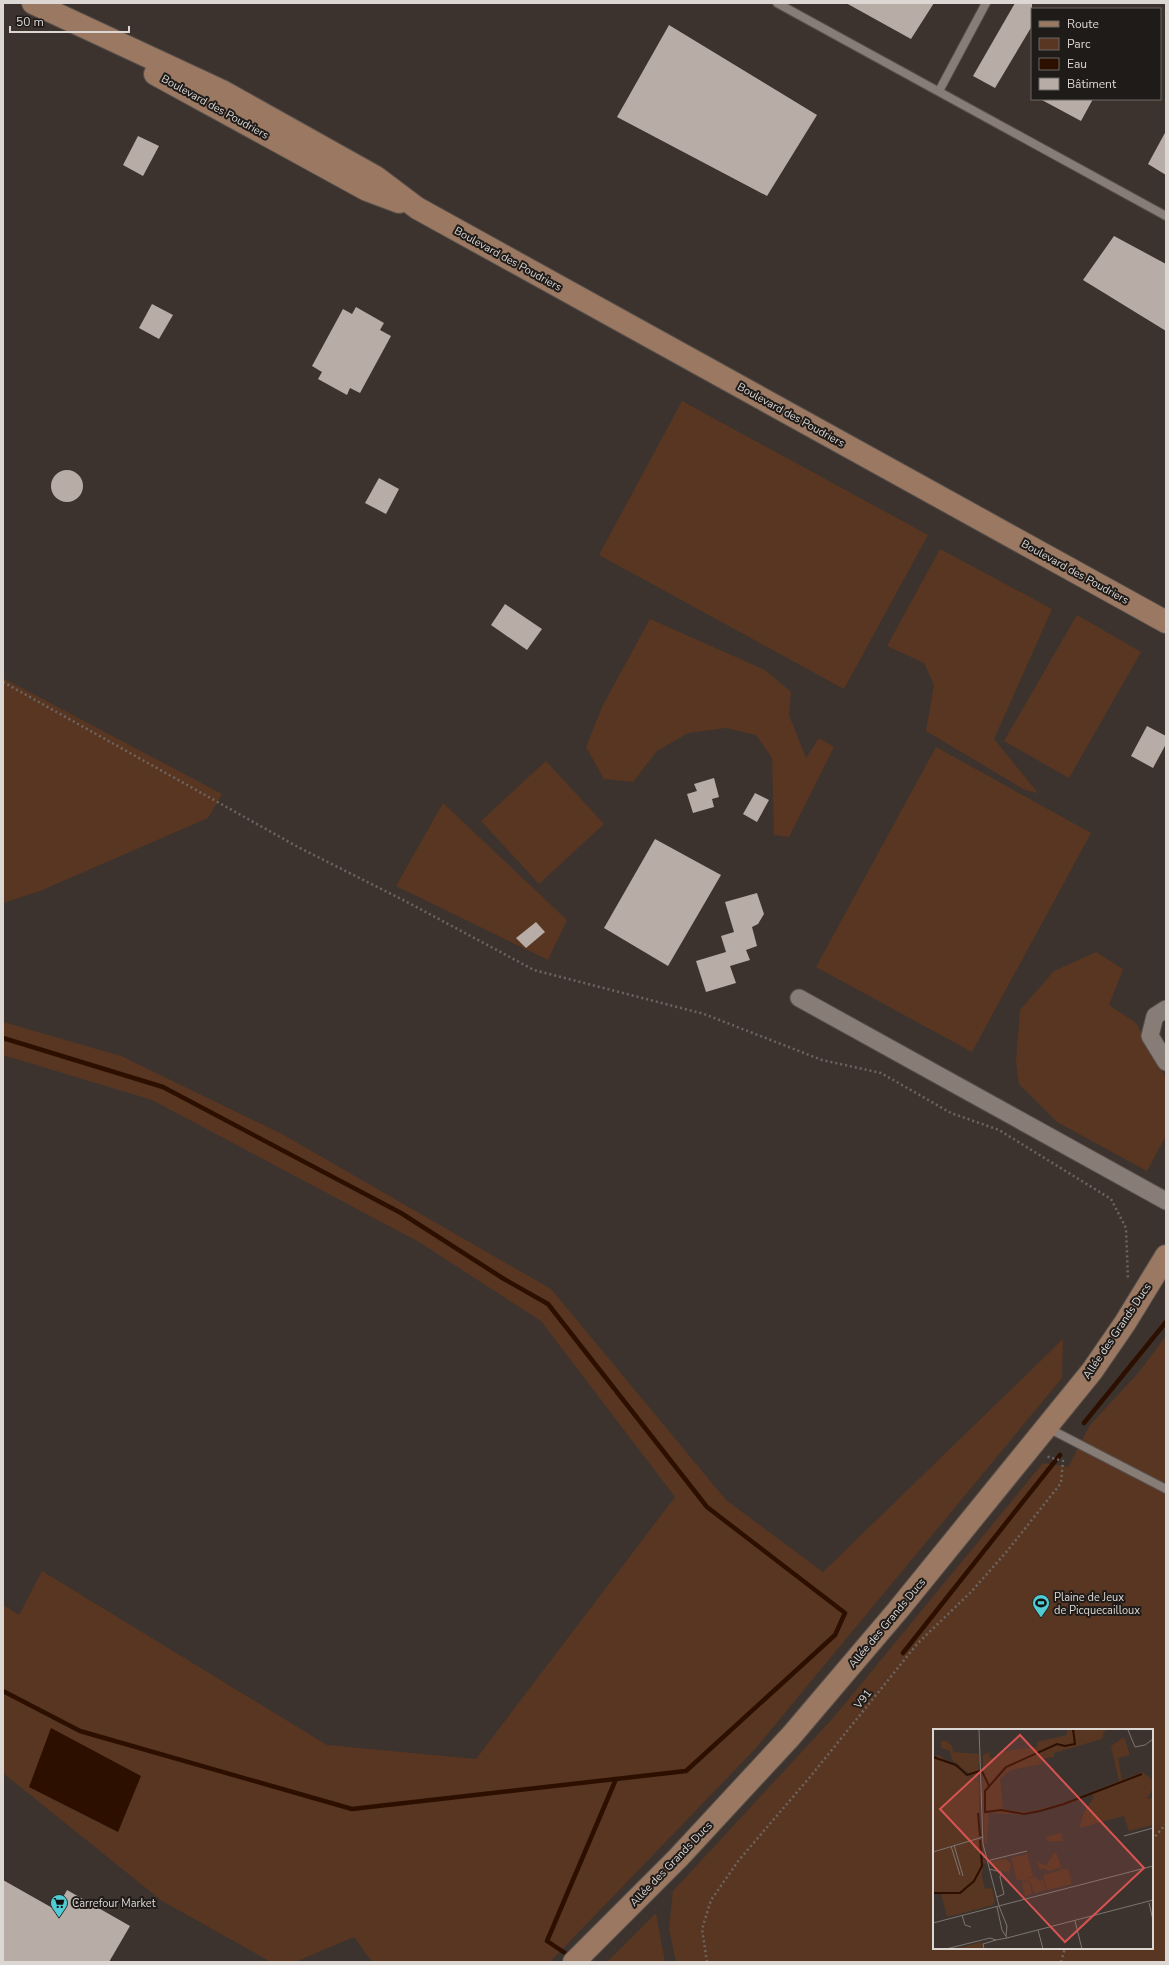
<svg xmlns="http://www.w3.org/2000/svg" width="1169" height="1965" viewBox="0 0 1169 1965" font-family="'Nunito Sans',sans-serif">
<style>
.green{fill:#583621;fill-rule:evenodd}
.water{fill:#2d0f00}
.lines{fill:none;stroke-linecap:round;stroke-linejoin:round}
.stream{stroke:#2d0f00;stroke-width:4.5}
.building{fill:#b8aca6}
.lane-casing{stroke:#574f4b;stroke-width:10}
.street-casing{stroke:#574f4b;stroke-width:19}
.secondary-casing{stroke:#574f4b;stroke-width:24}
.path{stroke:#6d6561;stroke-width:2.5;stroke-dasharray:2 3;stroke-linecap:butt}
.lane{stroke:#877c76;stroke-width:8}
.street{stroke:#877c76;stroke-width:17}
.secondary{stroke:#9a7861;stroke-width:22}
.labels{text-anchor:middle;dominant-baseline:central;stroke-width:4;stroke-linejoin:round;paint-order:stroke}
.street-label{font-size:11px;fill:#ddd7d4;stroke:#1f1b19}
.poi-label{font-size:11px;fill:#ddd7d4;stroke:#1f1b19;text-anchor:start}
.inset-river{fill:none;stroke:#2d0f00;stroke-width:2}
.inset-road{fill:none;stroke:#7c7570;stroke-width:1}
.view{fill:#d85453;fill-opacity:0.15;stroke:#d85453;stroke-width:2}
.inset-edge{fill:none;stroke:#ddd7d4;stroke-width:2}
</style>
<rect width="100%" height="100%" fill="#3c332e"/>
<g class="green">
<polygon points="682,401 928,535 844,689 599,555"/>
<polygon points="940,549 1052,609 994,739 1038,793 1025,790 926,731 934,685 924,663 887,646"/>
<polygon points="1077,615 1141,652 1069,778 1004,741"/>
<polygon points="650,619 765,670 791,692 789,715 806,758 819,738 834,747 789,837 774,835 772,758 756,735 726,728 688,733 657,751 633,782 604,779 586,747 602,707"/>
<polygon points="3,678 222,794 208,818 40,891 3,903"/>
<polygon points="936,747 1091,833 972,1052 816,967"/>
<polygon points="546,761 604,824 539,884 481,821"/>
<polygon points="443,803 567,920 548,960 396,886"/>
<polygon points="1096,952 1123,969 1109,1005 1136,1023 1166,1077 1166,1136 1147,1171 1057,1122 1019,1084 1016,1062 1020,1010 1054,971"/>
<polygon points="3,1022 121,1056 282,1134 551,1289 726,1500 823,1572 1063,1339 1062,1378 755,1749 550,1962 372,1962 354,1937 295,1962 271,1962 162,1901 3,1773 3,1605 19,1615 42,1571 327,1745 476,1759 675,1497 541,1321 419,1242 152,1100 3,1055"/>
<path d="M1166 1336V1962H676L669 1929 673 1891 834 1717 1043 1463 1068 1467 1090 1425 1139 1372ZM934 1730H1152V1948H934Z"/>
<polygon points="656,1913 665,1962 607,1962"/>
</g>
<polygon class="water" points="51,1728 141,1776 118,1832 29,1787"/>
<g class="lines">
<g class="stream">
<polyline points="3,1038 163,1087 401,1213 504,1279 548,1304 707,1507 845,1613 835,1635 686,1771 352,1809 80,1731 3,1691"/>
<polyline points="1084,1423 1166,1322"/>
<polyline points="903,1653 1060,1455"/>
<polyline points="565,1953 547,1941 616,1779"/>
</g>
</g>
<g class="building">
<polygon points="846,3 934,3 911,39"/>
<polygon points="1015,3 1032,3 1032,26 995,88 973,76"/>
<polygon points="669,25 817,115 767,196 617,117"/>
<polygon points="1040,99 1093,99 1081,121"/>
<polygon points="1166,131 1166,175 1148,164"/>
<polygon points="138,136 159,146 143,176 123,165"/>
<polygon points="1114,236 1166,264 1166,331 1083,280"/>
<polygon points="152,304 173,315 159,339 139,328"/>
<polygon points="356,307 384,323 380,330 391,336 360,393 350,388 347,395 318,379 322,372 312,366 343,309 352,314"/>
<circle cx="67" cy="486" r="16"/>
<polygon points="379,478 399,489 386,514 365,503"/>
<polygon points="505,604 542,629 527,650 491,625"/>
<polygon points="1147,726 1166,736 1166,744 1153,768 1131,756"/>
<polygon points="714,778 719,797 712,799 714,807 693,813 687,794 697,791 694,784"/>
<polygon points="755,793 769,800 757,822 743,814"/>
<polygon points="655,839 721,875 668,966 604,928"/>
<polygon points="757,893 764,914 758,924 752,927 757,946 746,950 750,960 730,966 736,983 706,992 696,961 726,952 721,936 734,932 725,902"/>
<polygon points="536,922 545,932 526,948 516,938"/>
<polygon points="3,1880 56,1910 67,1890 130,1926 109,1962 3,1962"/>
</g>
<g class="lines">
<defs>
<g id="lane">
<polyline points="777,3 1166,216"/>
<polyline points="939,91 986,3"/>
<polyline points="1048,1428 1166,1489"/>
</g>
<g id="street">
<polyline points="799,998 1166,1201"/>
<polyline points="1166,1009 1155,1016 1150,1036 1166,1062"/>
</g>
<g id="secondary">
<polyline points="33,3 224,92 376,177 417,208 1166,622"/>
<polyline points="155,74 367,190 399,202"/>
<polyline points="574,1962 678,1858 791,1736 898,1610 1092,1371 1125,1323 1166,1256"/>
</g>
</defs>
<use href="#lane" class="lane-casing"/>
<use href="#street" class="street-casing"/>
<use href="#secondary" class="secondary-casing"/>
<g class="path">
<polyline points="3,682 298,847 407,902 534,970 704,1014 822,1060 881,1073 951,1113 999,1130 1111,1199 1126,1228 1128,1280"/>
<polyline points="1152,1840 1166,1824"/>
<polyline points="707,1962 702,1929 711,1900 739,1860 810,1777 918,1643 971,1592 1008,1550 1061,1483 1063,1461 1045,1456"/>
<polyline points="1061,1962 1065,1948"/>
</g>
<use href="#lane" class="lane"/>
<use href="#street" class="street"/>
<use href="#secondary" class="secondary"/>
</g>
<defs>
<symbol id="stadium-pin" viewBox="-11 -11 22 30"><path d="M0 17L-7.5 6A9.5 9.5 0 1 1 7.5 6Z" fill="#51ccd4" stroke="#1f1b19"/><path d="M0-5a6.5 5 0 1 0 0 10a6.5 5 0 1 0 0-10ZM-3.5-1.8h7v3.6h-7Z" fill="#111"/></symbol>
<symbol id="supermarket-pin" viewBox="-11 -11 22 30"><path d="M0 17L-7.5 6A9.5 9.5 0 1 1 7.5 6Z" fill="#51ccd4" stroke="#1f1b19"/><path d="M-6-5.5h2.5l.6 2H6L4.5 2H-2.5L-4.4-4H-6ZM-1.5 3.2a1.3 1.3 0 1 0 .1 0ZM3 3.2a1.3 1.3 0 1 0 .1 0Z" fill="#111"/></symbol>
</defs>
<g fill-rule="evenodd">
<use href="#stadium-pin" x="1031" y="1593" width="20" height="27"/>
<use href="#supermarket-pin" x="49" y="1893" width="20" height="27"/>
</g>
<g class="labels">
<g class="street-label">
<text transform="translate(215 107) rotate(29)">Boulevard des Poudriers</text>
<text transform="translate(508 259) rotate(29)">Boulevard des Poudriers</text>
<text transform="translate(791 415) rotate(29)">Boulevard des Poudriers</text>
<text transform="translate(1075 572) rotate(29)">Boulevard des Poudriers</text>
<text transform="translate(1117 1331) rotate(-56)">Allée des Grands Ducs</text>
<text transform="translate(887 1623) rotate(-50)">Allée des Grands Ducs</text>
<text transform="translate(863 1699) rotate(-51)">V91</text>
<text transform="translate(671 1864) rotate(-46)">Allée des Grands Ducs</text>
</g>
<g class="poi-label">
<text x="1054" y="1597">Plaine de Jeux<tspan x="1054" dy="13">de Picquecailloux</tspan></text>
<text x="72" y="1903">Carrefour Market</text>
</g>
</g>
<g transform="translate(933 1729)">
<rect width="220" height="220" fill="#3c332e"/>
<path d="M134 0H176L171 3 169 10 121 24V28L108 30 109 35 78 41 67 50 70 80 91 83 104 81 131 74 186 52 178 17 191 8 197 26 185 29 189 51 209 43 220 51V59L214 70 220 69V96L196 102 191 87 146 99 152 81 160 70 161 67 158 66 136 75 92 86 56 84 54 115 52 113 49 68 50 26 57 23 56 28 64 30 67 23 104 18V13L134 6ZM8 12H14L19 17 20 23 46 25 45 51 19 31 17 22 8 19ZM4 25 46 53V107L48 130 52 131 54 137 50 133 49 148 52 160 59 159 62 173 60 176 14 188 8 164 14 165 0 163V28L3 29ZM128 104 130 112H114L113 108ZM121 124 124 125 128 138 117 142 109 139 107 141 104 132 113 137ZM94 125 100 147 93 150 102 148 106 152 110 151 113 161 101 164 97 152 84 151 78 129ZM73 130 78 135 76 144 61 139 59 132ZM135 139 139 155 114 161 110 146ZM96 152 99 165 92 167 89 154ZM49 213 50 220H22Z" fill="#583621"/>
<path class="inset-river" d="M140 0 142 15 132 17 124 15 73 38 52 62V83L68 81 91 85 107 82 131 75 209 45M0 28 23 36 34 46 47 42M49 42 56 57M45 84 47 107M0 164H27L41 152 49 137 47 111"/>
<path class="inset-road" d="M46 0 50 115 66 177M195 1 202 18 212 16 220 10M191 107 220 99M21 116 30 147M18 117 27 146M0 123 50 108M54 132 94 122M56 140 68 143 67 148 71 165 64 168M216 174 220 191M66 177 74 197 73 207M64 178 69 201 74 209M29 186 32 196 38 198M142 192 149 220M0 194 220 137M105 201 110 220M13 220 57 209 63 211 74 209 220 171M51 220 50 215 63 211"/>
<path class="view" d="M87 6 211 139 132 213 7 80Z"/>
<rect width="220" height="220" class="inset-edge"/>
</g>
<rect width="1169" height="1965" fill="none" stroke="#ddd7d4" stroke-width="8"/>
<rect x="1031" y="8" width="130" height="92" fill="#1f1b19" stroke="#6b6664"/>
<rect x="1039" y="21" width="20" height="6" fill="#9a7861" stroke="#6b6664"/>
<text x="1067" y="28" font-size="12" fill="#ddd7d4">Route</text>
<rect x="1039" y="38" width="20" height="12" fill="#583621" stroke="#6b6664"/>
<text x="1067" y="48" font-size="12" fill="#ddd7d4">Parc</text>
<rect x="1039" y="58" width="20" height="12" fill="#2d0f00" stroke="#6b6664"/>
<text x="1067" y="68" font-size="12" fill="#ddd7d4">Eau</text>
<rect x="1039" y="78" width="20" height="12" fill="#b8aca6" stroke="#6b6664"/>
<text x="1067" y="88" font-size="12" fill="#ddd7d4">Bâtiment</text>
<path d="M10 26v6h119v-6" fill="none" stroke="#ddd7d4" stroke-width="2"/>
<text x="16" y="26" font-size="12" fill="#ddd7d4" stroke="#1f1b19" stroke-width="3" paint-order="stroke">50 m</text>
</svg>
